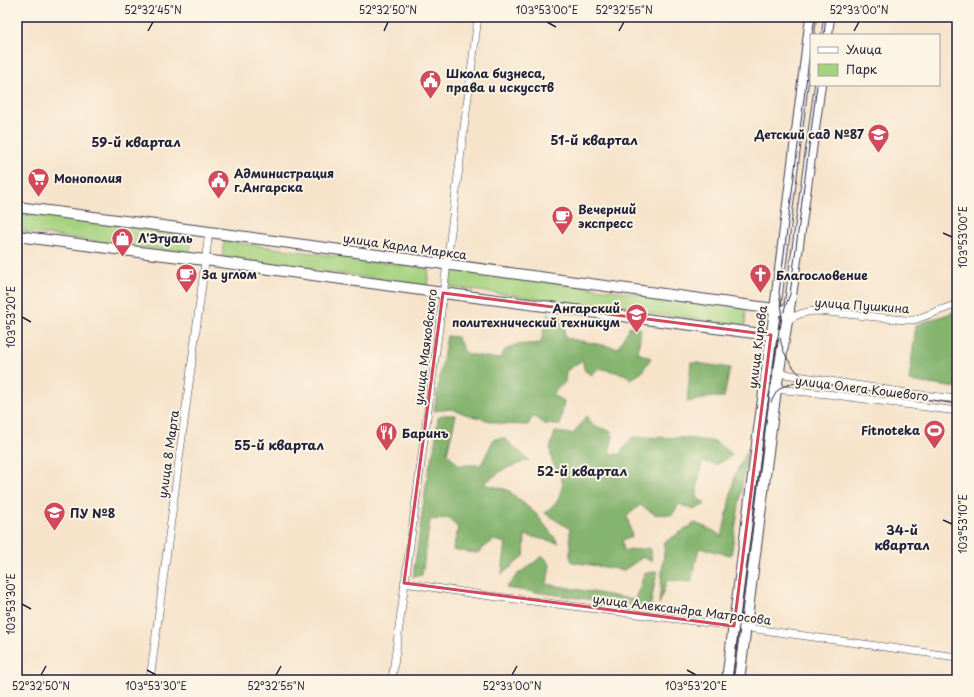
<svg xmlns="http://www.w3.org/2000/svg" width="974" height="697" viewBox="0 0 974 697" font-family="'Playpen Sans',sans-serif">
<style>
.green{fill:#a6d27f;stroke:#647a5d}
.forest{fill:#84b46e;stroke:#536b54}
.lines{fill:none;stroke-linecap:round;stroke-linejoin:round}
.street-casing{stroke:#423f50;stroke-width:8}
.secondary-casing{stroke:#423f50;stroke-width:12}
.street{stroke:#fff;stroke-width:7}
.secondary{stroke:#fff;stroke-width:10}
.tram{stroke:#22223b;stroke-width:1}
.marked{fill:none;stroke:#d1495b;stroke-width:3;stroke-linejoin:round}
.ticks{fill:none;stroke:#22223b;stroke-width:1.5}
.labels{text-anchor:middle;dominant-baseline:central;stroke-width:4;stroke-linejoin:round;paint-order:stroke}
.poi-label{font-size:12px;font-weight:bold;fill:#22223b;stroke:#fcf5e5;text-anchor:start}
.street-label{font-size:12px;fill:#22223b;stroke:#fcf5e5}
.neighbourhood-label{font-size:13px;font-weight:bold;fill:#22223b;stroke:#fcf5e5}
.neatline{fill:none;stroke:#22223b;stroke-width:1.5}
.ticks-label{font-size:10px;text-anchor:middle;fill:#22223b}
</style>
<rect width="100%" height="100%" fill="#fcf5e5"/>
<filter id="ink" filterUnits="userSpaceOnUse"><feTurbulence type="fractalNoise" baseFrequency=".025" numOctaves="2"/><feDisplacementMap in="SourceGraphic" scale="8" xChannelSelector="R" yChannelSelector="G"/><feConvolveMatrix kernelMatrix="1 2 1 2 8 2 1 2 1" color-interpolation-filters="sRGB"/></filter>
<filter id="wash" filterUnits="userSpaceOnUse"><feTurbulence type="fractalNoise" baseFrequency=".012" numOctaves="4" result="noise"/><feDisplacementMap in="SourceGraphic" scale="16" xChannelSelector="R" yChannelSelector="G"/><feGaussianBlur stdDeviation="0.9" result="paint"/><feColorMatrix in="noise" values="0 0 0 0 0 0 0 0 0 0 0 0 0 0 0 0 0 1.4 0 .05"/><feComposite in="paint" operator="in"/></filter>
<g filter="url(#wash)">
<rect width="100%" height="100%" fill="#f6e3ca"/>
<g class="green">
<polygon points="17,211 192,235 190,254 17,231"/>
<polygon points="224,241 429,269 427,286 222,257"/>
<polygon points="453,269 746,308 745,326 450,287"/>
</g>
<g class="forest">
<polygon points="957,311 957,388 909,381 916,325"/>
<polygon points="547,314 563,318 565,338 618,348 630,326 641,329 638,353 651,358 641,373 631,379 624,374 599,368 592,375 585,371 582,360 566,371 565,382 552,395 564,401 560,425 544,424 533,416 528,425 502,424 468,415 452,409 434,411 447,336 457,337 466,354 499,359 505,350 515,345 541,343"/>
<polygon points="691,362 730,368 724,397 713,397 687,402"/>
<polygon points="443,415 456,415 447,453 459,465 481,465 494,439 504,438 529,460 504,469 483,484 508,490 536,514 559,543 525,535 524,556 502,574 506,543 494,540 477,553 453,550 458,528 449,518 430,520 422,575 413,577 428,472 435,445 438,418"/>
<polygon points="587,416 594,426 610,431 613,436 609,453 619,455 632,437 688,438 716,442 733,455 718,464 702,462 697,488 697,497 705,504 694,510 679,504 672,515 655,514 640,505 627,516 632,537 622,540 624,551 650,548 652,562 643,557 624,570 572,562 570,556 570,529 545,513 558,500 563,484 559,473 552,461 550,449 555,432 573,434"/>
<polygon points="748,449 731,555 699,548 691,582 667,580 659,605 665,542 695,523 714,531 722,537 735,475"/>
<polygon points="543,556 550,564 547,584 636,600 644,574 657,571 650,608 506,588 518,574"/>
</g>
</g>
<g filter="url(#ink)">
<g class="lines">
<defs>
<g id="street">
<path d="M788 320C797 314 807 311 818 311L905 320H914L957 304"/>
<polyline points="767,372 778,373 914,394 957,399"/>
<polyline points="765,388 827,394 957,411"/>
<polyline points="404,583 482,595 734,626 957,657"/>
<polyline points="150,680 209,232"/>
<polyline points="392,680 438,335 478,17"/>
</g>
<g id="secondary">
<polyline points="827,35 829,17"/>
<polyline points="17,207 209,232 789,311"/>
<polyline points="17,236 131,251 205,260 443,293 746,332 771,335 785,333"/>
<polyline points="727,680 757,444 775,310 811,17"/>
<polyline points="739,680 776,389 791,296 820,85"/>
</g>
</defs>
<use href="#street" class="street-casing"/>
<use href="#secondary" class="secondary-casing"/>
<use href="#street" class="street"/>
<use href="#secondary" class="secondary"/>
<g class="tram">
<polyline points="812,35 815,17"/>
<polyline points="824,35 826,17"/>
<polyline points="784,312 785,307 790,294 817,85"/>
<path d="M780 338C783 357 796 374 812 384"/>
<polyline points="771,402 777,391 784,386 795,383 811,384 833,385 957,404"/>
<polyline points="732,680 767,410 782,310 779,293 811,44"/>
</g>
</g>
</g>
<path class="marked" d="M443 293 771 335 734 626 404 583Z"/>
<path class="ticks" d="M547 22 556 27M148 31 153 22M384 31 388 22M619 31 624 22M854 31 859 22M943 233 952 237M22 317 31 322M943 520 952 524M22 604 31 609M147 670 156 675M687 670 696 675M41 675 46 666M276 675 281 666M512 675 517 666"/>
<defs>
<symbol id="civic-pin" viewBox="-11 -11 22 30"><path d="M0 17L-7.5 6A9.5 9.5 0 1 1 7.5 6Z" fill="#d1495b" stroke="#fcf5e5"/><path d="M-.6-6.5H3V-4.5H.6V-3L4-1V1h2V6H-6V1h2V-1L-.6-3ZM-1.2 2.5V6h2.4V2.5Z" fill="#fff"/></symbol>
<symbol id="school-pin" viewBox="-11 -11 22 30"><path d="M0 17L-7.5 6A9.5 9.5 0 1 1 7.5 6Z" fill="#d1495b" stroke="#fcf5e5"/><path d="M0-5L7-2L0 1L-7-2ZM-4 1L0 2.5L4 1V4Q0 6-4 4Z" fill="#fff"/></symbol>
<symbol id="supermarket-pin" viewBox="-11 -11 22 30"><path d="M0 17L-7.5 6A9.5 9.5 0 1 1 7.5 6Z" fill="#d1495b" stroke="#fcf5e5"/><path d="M-6-5.5h2.5l.6 2H6L4.5 2H-2.5L-4.4-4H-6ZM-1.5 3.2a1.3 1.3 0 1 0 .1 0ZM3 3.2a1.3 1.3 0 1 0 .1 0Z" fill="#fff"/></symbol>
<symbol id="cafe-pin" viewBox="-11 -11 22 30"><path d="M0 17L-7.5 6A9.5 9.5 0 1 1 7.5 6Z" fill="#d1495b" stroke="#fcf5e5"/><path d="M-5.5-4.5H6V0H3Q3 3.5 0 3.5H-2.5Q-5.5 3.5-5.5 0ZM3-3.2v2h1.7v-2ZM-6 4.5H4V6H-6Z" fill="#fff"/></symbol>
<symbol id="shop-pin" viewBox="-11 -11 22 30"><path d="M0 17L-7.5 6A9.5 9.5 0 1 1 7.5 6Z" fill="#d1495b" stroke="#fcf5e5"/><path d="M-5-2.5h2.3a2.7 3.5 0 0 1 5.4 0H5L5.5 6h-11ZM-1.5-2.5h3a1.5 2.3 0 0 0-3 0Z" fill="#fff"/></symbol>
<symbol id="church-pin" viewBox="-11 -11 22 30"><path d="M0 17L-7.5 6A9.5 9.5 0 1 1 7.5 6Z" fill="#d1495b" stroke="#fcf5e5"/><path d="M-1.2-6h2.4v3.5h3.3v2.4h-3.3V6h-2.4V-.1h-3.3v-2.4h3.3Z" fill="#fff"/></symbol>
<symbol id="stadium-pin" viewBox="-11 -11 22 30"><path d="M0 17L-7.5 6A9.5 9.5 0 1 1 7.5 6Z" fill="#d1495b" stroke="#fcf5e5"/><path d="M0-5a6.5 5 0 1 0 0 10a6.5 5 0 1 0 0-10ZM-3.5-1.8h7v3.6h-7Z" fill="#fff"/></symbol>
<symbol id="restaurant-pin" viewBox="-11 -11 22 30"><path d="M0 17L-7.5 6A9.5 9.5 0 1 1 7.5 6Z" fill="#d1495b" stroke="#fcf5e5"/><path d="M-5-6h1v4h1v-4h1v4h1v-4h1v5L-1.5 .5V6h-2V.5L-5-1ZM5-6V6H3V1.5H1.5Q1.5-4 5-6Z" fill="#fff"/></symbol>
<symbol id="university-pin" viewBox="-11 -11 22 30"><path d="M0 17L-7.5 6A9.5 9.5 0 1 1 7.5 6Z" fill="#d1495b" stroke="#fcf5e5"/><path d="M0-5L7-2L0 1L-7-2ZM-4 1L0 2.5L4 1V4Q0 6-4 4Z" fill="#fff"/></symbol>
</defs>
<g fill-rule="evenodd">
<use href="#civic-pin" x="418" y="68" width="25" height="34"/>
<use href="#school-pin" x="866" y="122" width="25" height="34"/>
<use href="#supermarket-pin" x="26" y="166" width="25" height="34"/>
<use href="#civic-pin" x="206" y="168" width="25" height="34"/>
<use href="#cafe-pin" x="550" y="204" width="25" height="34"/>
<use href="#shop-pin" x="110" y="226" width="25" height="34"/>
<use href="#cafe-pin" x="174" y="262" width="25" height="34"/>
<use href="#church-pin" x="748" y="262" width="25" height="34"/>
<use href="#school-pin" x="624" y="302" width="25" height="34"/>
<use href="#stadium-pin" x="922" y="418" width="25" height="34"/>
<use href="#restaurant-pin" x="374" y="420" width="25" height="34"/>
<use href="#university-pin" x="42" y="500" width="25" height="34"/>
</g>
<g class="labels">
<g class="poi-label">
<text x="446" y="73">Школа бизнеса,<tspan x="446" dy="14">права и искусств</tspan></text>
<text x="864" y="134" text-anchor="end">Детский сад №87</text>
<text x="234" y="173">Администрация<tspan x="234" dy="14">г.Ангарска</tspan></text>
<text x="54" y="178">Монополия</text>
<text x="578" y="209">Вечерний<tspan x="578" dy="14">экспресс</tspan></text>
<text x="138" y="238">Л'Этуаль</text>
<text x="202" y="274">За углом</text>
<text x="776" y="275">Благословение</text>
<text x="620" y="308" text-anchor="end">Ангарский<tspan x="620" dy="14">политехнический техникум</tspan></text>
<text x="920" y="430" text-anchor="end">Fitnoteka</text>
<text x="402" y="433">Баринъ</text>
<text x="70" y="513">ПУ №8</text>
</g>
<g class="street-label">
<text transform="translate(405 246) rotate(8)">улица Карла Маркса</text>
<text transform="translate(862 305) rotate(4)">улица Пушкина</text>
<text transform="translate(425 347) rotate(-83)">улица Маяковского</text>
<text transform="translate(757 347) rotate(-83)">улица Кирова</text>
<text transform="translate(862 388) rotate(7)">улица Олега Кошевого</text>
<text transform="translate(168 454) rotate(-82)">улица 8 Марта</text>
<text transform="translate(682 609) rotate(7)">улица Александра Матросова</text>
</g>
<g class="neighbourhood-label">
<text x="594" y="139">51-й квартал</text>
<text x="136" y="141">59-й квартал</text>
<text x="279" y="444">55-й квартал</text>
<text x="582" y="470">52-й квартал</text>
<text x="902" y="529">34-й<tspan x="902" dy="15">квартал</tspan></text>
</g>
</g>
<rect width="974" height="697" fill="none" stroke="#fcf5e5" stroke-width="44"/>
<rect x="810" y="34" width="130" height="52" fill="#fcf5e5" stroke="#a5a1a1"/>
<rect x="818" y="47" width="20" height="6" fill="#ffffff" stroke="#a5a1a1"/>
<text x="846" y="54" font-size="12" fill="#22223b">Улица</text>
<rect x="818" y="64" width="20" height="12" fill="#a6d27f" stroke="#a5a1a1"/>
<text x="846" y="74" font-size="12" fill="#22223b">Парк</text>
<rect x="22" y="22" width="930" height="653" class="neatline"/>
<g class="ticks-label">
<text x="153" y="14">52°32'45"N</text>
<text x="388" y="14">52°32'50"N</text>
<text x="547" y="14">103°53'00"E</text>
<text x="624" y="14">52°32'55"N</text>
<text x="859" y="14">52°33'00"N</text>
<text transform="translate(963 237) rotate(-90)" y="4">103°53'00"E</text>
<text transform="translate(11 317) rotate(-90)" y="4">103°53'20"E</text>
<text transform="translate(963 524) rotate(-90)" y="4">103°53'10"E</text>
<text transform="translate(11 604) rotate(-90)" y="4">103°53'30"E</text>
<text x="41" y="690">52°32'50"N</text>
<text x="156" y="690">103°53'30"E</text>
<text x="276" y="690">52°32'55"N</text>
<text x="512" y="690">52°33'00"N</text>
<text x="696" y="690">103°53'20"E</text>
</g>
</svg>
